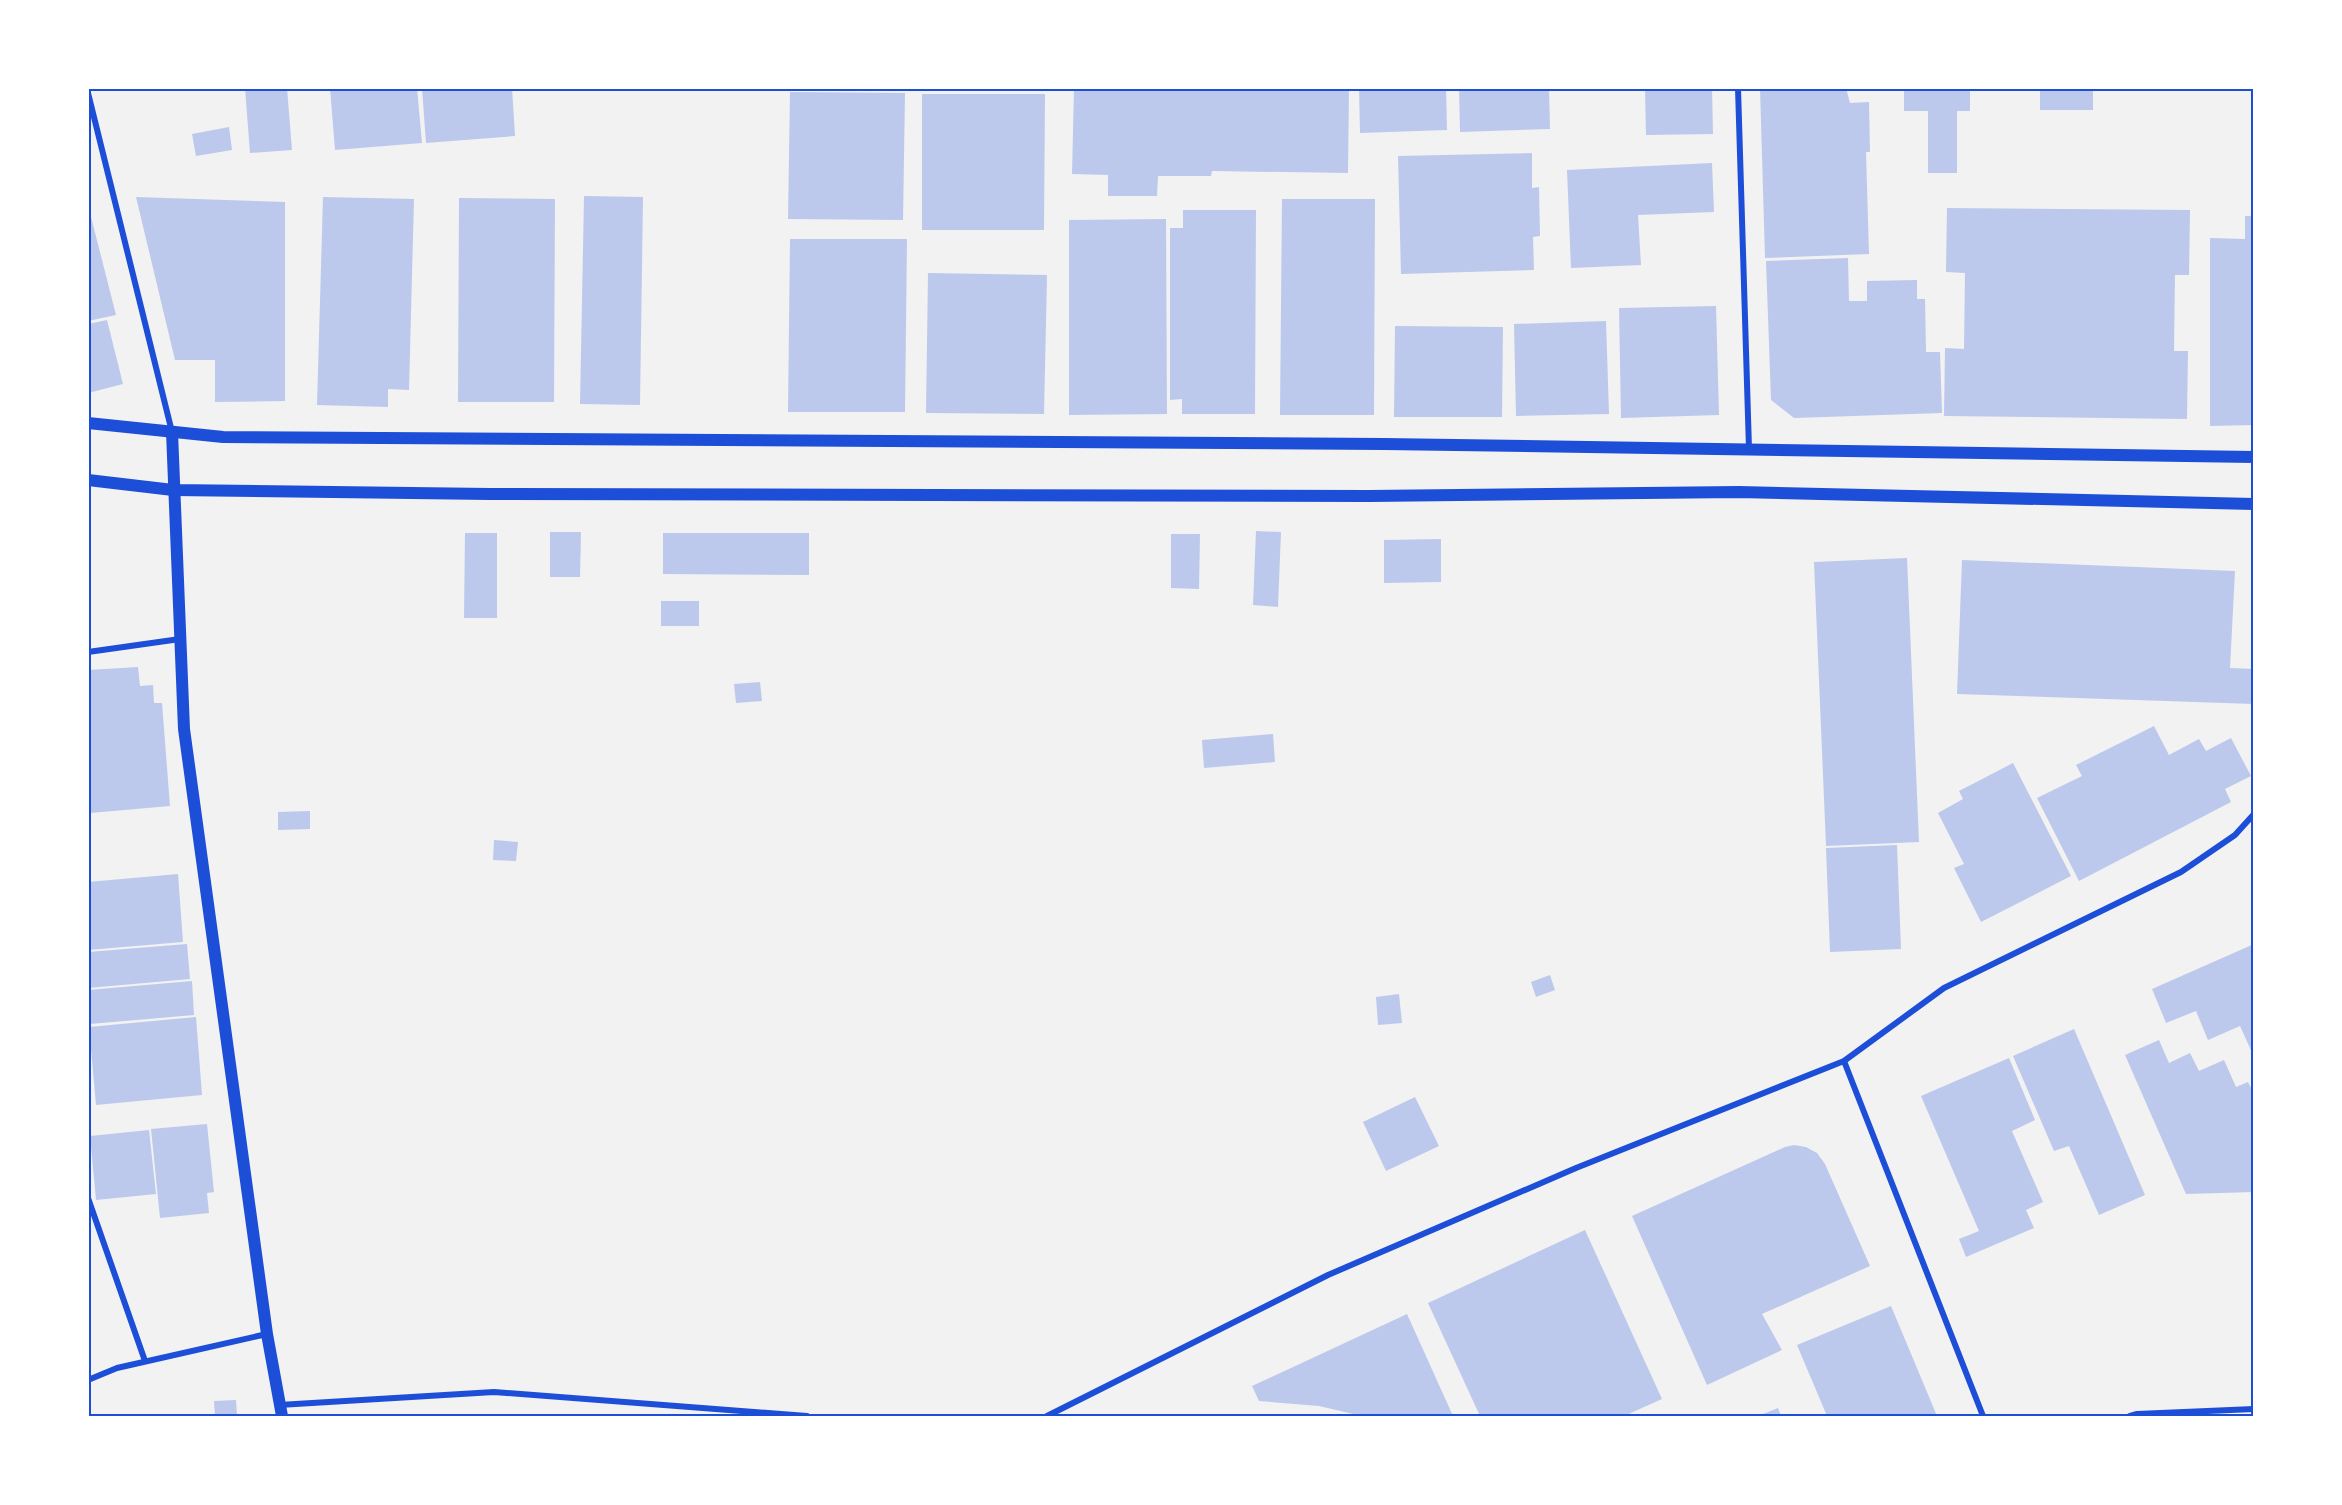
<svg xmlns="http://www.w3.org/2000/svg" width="2342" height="1505" viewBox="0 0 2342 1505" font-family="'Open Sans',sans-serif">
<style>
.building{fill:#bdc9ec}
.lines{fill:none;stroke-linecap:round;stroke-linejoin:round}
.minor{stroke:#1d4ed8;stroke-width:6}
.secondary{stroke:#1d4ed8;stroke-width:12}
.neatline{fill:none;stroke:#1d4ed8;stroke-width:2}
</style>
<rect width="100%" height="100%" fill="#f2f2f2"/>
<g class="building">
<polygon points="245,88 287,88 292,150 250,153"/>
<polygon points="330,88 417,88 422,143 335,150"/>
<polygon points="422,88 512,88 515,136 426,143"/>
<polygon points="1074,88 1349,88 1348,173 1212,171 1211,176 1158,176 1157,196 1108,196 1108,175 1072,174"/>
<polygon points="1359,88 1446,88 1447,130 1360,133"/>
<polygon points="1459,88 1549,88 1550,129 1460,132"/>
<polygon points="1645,88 1712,88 1713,134 1646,135"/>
<polygon points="1760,88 1846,88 1850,103 1869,102 1870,152 1866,152 1869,254 1765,258"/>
<polygon points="1904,88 1970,88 1970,111 1957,111 1957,173 1928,173 1928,111 1904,111"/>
<rect x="2040" y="88" width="53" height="22"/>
<polygon points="790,92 905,93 903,220 788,219"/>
<polygon points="922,94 1045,94 1044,230 922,230"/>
<polygon points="229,127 232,150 196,156 192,134"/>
<polygon points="1532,153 1532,188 1539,187 1540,236 1533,237 1534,270 1401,274 1398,156"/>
<polygon points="1712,163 1714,212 1638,215 1641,265 1571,268 1567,170"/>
<polygon points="584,196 643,197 640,405 580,404"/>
<polygon points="136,197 285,202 285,401 215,402 215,360 175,360"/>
<polygon points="323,197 414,199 409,390 388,389 388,407 317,405"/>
<polygon points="459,198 555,199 554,402 458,402"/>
<polygon points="1282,199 1375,199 1374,415 1280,415"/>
<polygon points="88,205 116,315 88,321"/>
<polygon points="1947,208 2190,210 2189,275 2175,275 2174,351 2188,351 2187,419 1944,416 1945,348 1964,349 1965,273 1946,272"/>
<polygon points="1183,210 1256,210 1255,414 1182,414 1182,399 1170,400 1170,228 1183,228"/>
<polygon points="2245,216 2254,216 2254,425 2210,426 2210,238 2245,239"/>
<polygon points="1166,219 1167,414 1069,415 1069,220"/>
<polygon points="790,239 907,239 905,412 788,412"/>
<polygon points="1848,258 1849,301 1867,301 1867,281 1917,280 1917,299 1925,299 1926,352 1940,352 1942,413 1794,418 1771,400 1766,261"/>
<polygon points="928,273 1047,275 1044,414 926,413"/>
<polygon points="1716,306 1719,415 1621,418 1619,308"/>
<polygon points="107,320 123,384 88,393 88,324"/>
<polygon points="1606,321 1609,414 1516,416 1514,324"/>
<polygon points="1395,326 1503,327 1502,417 1394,417"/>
<polygon points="1256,531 1281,532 1278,607 1253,605"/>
<polygon points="550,532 581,532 580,577 550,577"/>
<polygon points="465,533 497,533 497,618 464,618"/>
<polygon points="663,533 809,533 809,575 663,574"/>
<polygon points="1171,534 1200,534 1199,589 1171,588"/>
<polygon points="1441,539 1441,582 1384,583 1384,540"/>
<polygon points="1907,558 1919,842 1826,846 1814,562"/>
<polygon points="1962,560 2235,571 2230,668 2254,669 2254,704 1957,694"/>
<rect x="661" y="601" width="38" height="25"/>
<polygon points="138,667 140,686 153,685 154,703 162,703 170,806 90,813 88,670"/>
<polygon points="760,682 762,701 736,703 734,684"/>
<polygon points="2154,726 2169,755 2199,739 2206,751 2231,738 2251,776 2225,789 2231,802 2079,881 2037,798 2082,776 2076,765"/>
<polygon points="1273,734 1275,762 1204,768 1202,740"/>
<polygon points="2013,763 2071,876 1981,922 1954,868 1964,864 1938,813 1963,799 1959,791"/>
<polygon points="310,811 310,829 278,830 278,812"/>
<polygon points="494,840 518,842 516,861 493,860"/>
<polygon points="1897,845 1901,949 1830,952 1826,848"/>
<polygon points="178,874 183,942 88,950 88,882"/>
<polygon points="187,944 190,979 88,988 88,952"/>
<polygon points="2254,944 2254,1057 2240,1026 2208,1040 2196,1011 2166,1023 2152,989"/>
<polygon points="1550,975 1555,990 1536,997 1531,982"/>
<polygon points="192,981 194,1015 90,1024 88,990"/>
<polygon points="1399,994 1402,1023 1378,1025 1376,997"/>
<polygon points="196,1017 202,1095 96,1105 89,1027"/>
<polygon points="2074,1029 2145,1195 2099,1215 2069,1146 2054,1151 2013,1056"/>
<polygon points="2159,1040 2169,1063 2190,1053 2199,1071 2224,1060 2236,1087 2248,1082 2254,1094 2254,1192 2186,1194 2125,1055"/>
<polygon points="2009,1058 2035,1120 2012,1131 2043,1202 2026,1210 2034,1228 1966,1257 1959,1239 1979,1231 1921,1096"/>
<polygon points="1415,1097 1439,1146 1386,1171 1363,1122"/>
<polygon points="207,1124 214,1192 207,1193 209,1213 160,1218 151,1129"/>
<polygon points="149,1130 156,1194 96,1200 90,1136"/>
<polygon points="1794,1145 1806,1147 1817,1153 1825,1164 1870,1266 1762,1314 1782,1350 1707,1385 1632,1216 1785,1147"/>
<polygon points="1585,1230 1662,1399 1624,1416 1480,1416 1428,1303"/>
<polygon points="1891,1306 1937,1416 1827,1416 1797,1345"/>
<polygon points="1407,1314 1453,1416 1362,1416 1319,1406 1259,1401 1252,1386"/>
<polygon points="236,1400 237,1416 215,1416 214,1401"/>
<polygon points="1778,1408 1781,1416 1758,1416"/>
</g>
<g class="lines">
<g class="minor">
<polyline points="1738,88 1749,449"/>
<polyline points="88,93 172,432"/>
<polyline points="88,652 180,639"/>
<polyline points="1844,1061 1983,1416"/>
<polyline points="88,1198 145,1361"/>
<polyline points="88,1380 117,1368 267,1334"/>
<polyline points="279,1405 494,1392 807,1416"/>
<polyline points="1047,1416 1328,1275 1576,1168 1844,1061 1944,988 2181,872 2235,835 2254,814"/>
<polyline points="2130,1416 2137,1414 2254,1409"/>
</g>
<g class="secondary">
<polyline points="88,423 223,437 1384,444 2254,457"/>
<polyline points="172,432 184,729 267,1334 282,1416"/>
<polyline points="88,480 173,490 490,494 1369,496 1739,492 2254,504"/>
</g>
</g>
<rect width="2342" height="1505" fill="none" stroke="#ffffff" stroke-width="180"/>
<rect x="90" y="90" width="2162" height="1325" class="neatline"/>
</svg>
